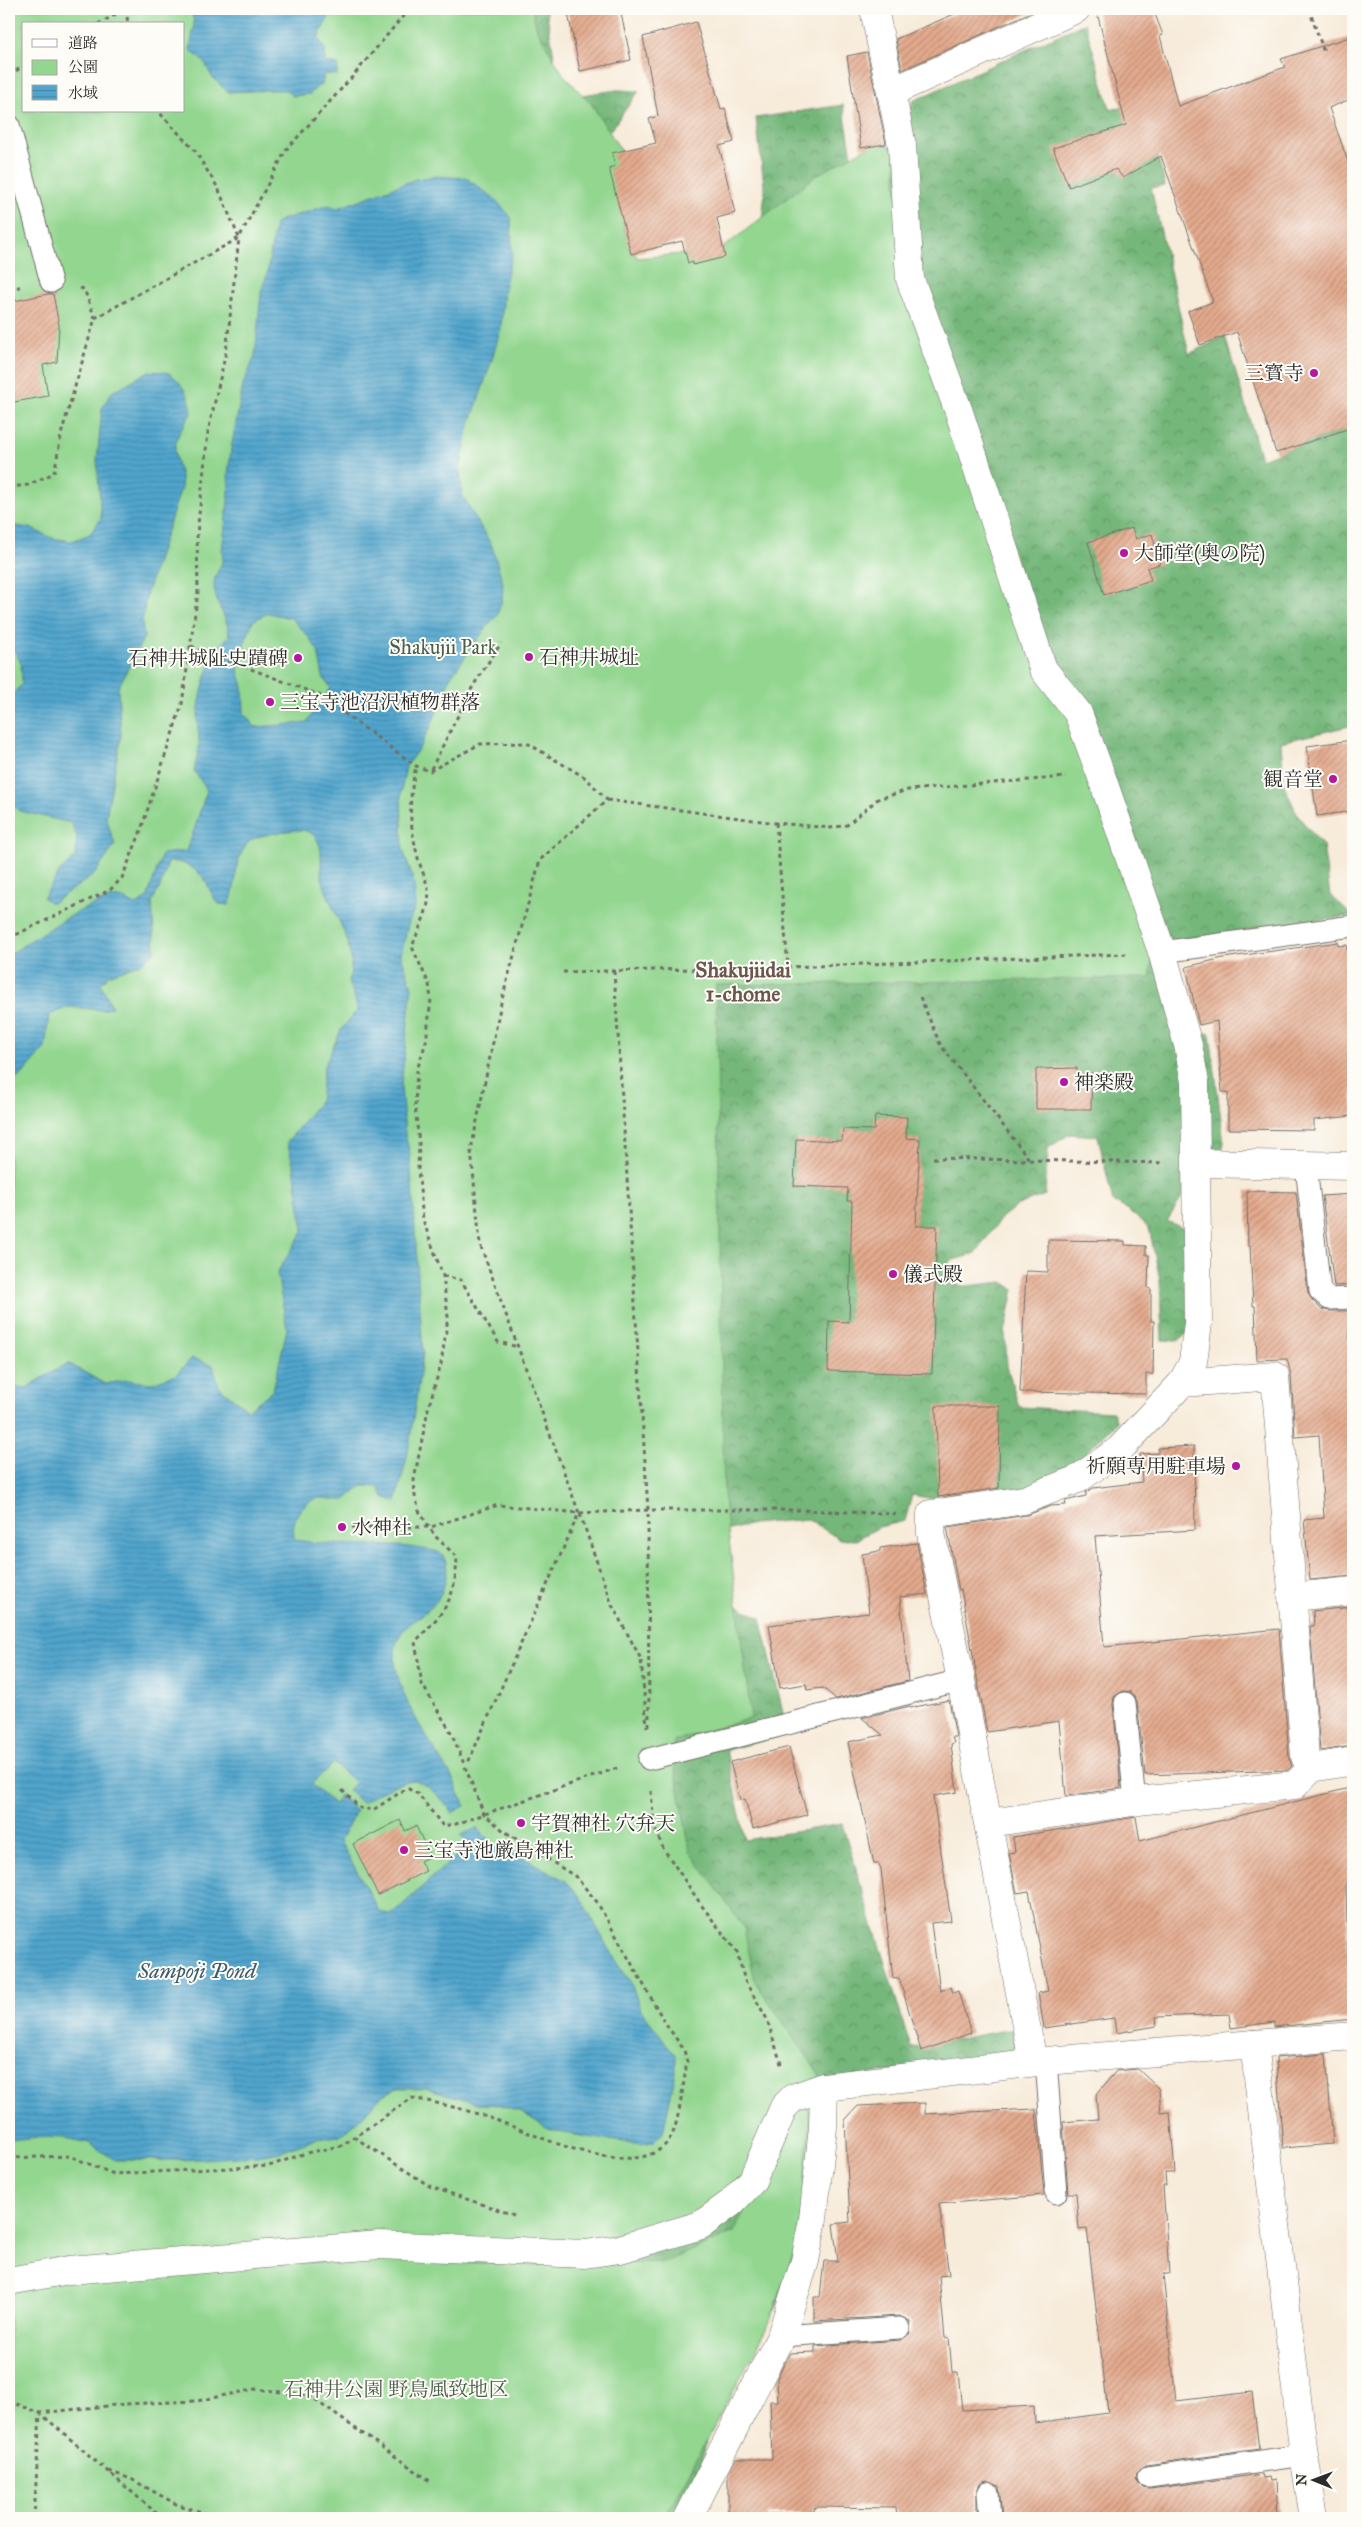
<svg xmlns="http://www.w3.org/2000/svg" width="1362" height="2527" viewBox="0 0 1362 2527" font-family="'IM FELL Great Primer','Noto Serif JP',serif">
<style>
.forest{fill:url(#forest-crowns);stroke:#507152;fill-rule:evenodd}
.park{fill:#92d68f;stroke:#5e805d;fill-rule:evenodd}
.water{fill:url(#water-rules);stroke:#3e687c;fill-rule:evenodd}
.building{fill:url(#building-hatch)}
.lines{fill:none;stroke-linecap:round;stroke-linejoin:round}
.lane-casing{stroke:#726e68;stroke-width:23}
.street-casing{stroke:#726e68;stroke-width:29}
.path{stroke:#726e68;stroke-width:3;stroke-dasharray:4 4;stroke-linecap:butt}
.lane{stroke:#fff;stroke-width:21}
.street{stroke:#fff;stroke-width:28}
.poi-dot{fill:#b5179e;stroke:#fdfcf7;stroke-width:2}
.labels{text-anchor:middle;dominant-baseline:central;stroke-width:4;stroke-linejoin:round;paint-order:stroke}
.poi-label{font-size:20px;fill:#2b2b2b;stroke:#fdfcf7;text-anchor:start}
.park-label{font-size:20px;fill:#4a5e49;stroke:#fdfcf7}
.neighbourhood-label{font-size:21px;font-weight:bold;fill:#6c574e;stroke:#fdfcf7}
.water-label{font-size:21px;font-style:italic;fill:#3a5c6c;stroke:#fdfcf7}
</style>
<defs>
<pattern id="forest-crowns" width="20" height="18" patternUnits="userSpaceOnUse" patternTransform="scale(1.25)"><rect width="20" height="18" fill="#75b77a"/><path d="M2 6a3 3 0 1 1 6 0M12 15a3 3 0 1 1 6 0" fill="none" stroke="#609564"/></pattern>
<pattern id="water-rules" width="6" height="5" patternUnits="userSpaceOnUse" patternTransform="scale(1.25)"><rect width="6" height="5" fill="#51a5cd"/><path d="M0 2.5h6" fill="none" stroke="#4387a7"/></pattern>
<pattern id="building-hatch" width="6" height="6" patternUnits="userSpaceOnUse" patternTransform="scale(1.25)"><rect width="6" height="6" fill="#e4aa8e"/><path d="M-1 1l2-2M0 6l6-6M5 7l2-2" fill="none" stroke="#b98b74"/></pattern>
</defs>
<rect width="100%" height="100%" fill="#fdfcf7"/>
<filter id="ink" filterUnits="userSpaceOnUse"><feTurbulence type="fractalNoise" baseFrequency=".02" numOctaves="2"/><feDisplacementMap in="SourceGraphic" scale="10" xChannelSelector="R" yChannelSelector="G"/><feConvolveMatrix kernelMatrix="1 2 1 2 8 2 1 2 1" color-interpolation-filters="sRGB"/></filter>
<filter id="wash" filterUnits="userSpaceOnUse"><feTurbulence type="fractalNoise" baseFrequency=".0096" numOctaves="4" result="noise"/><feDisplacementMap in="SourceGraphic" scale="20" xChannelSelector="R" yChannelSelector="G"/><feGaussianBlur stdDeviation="1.12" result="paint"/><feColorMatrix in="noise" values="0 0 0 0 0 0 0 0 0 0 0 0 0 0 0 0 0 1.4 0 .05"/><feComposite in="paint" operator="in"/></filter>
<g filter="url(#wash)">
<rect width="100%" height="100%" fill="#f7ebd9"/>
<path class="forest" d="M9 9H546L561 98 617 90 639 91 598 147 630 278 716 283 760 234 765 193 756 118 843 105 852 156 882 165 913 101 1085 23 1110 109 1145 106 1165 186 1151 188 1189 354 1225 336 1261 459 1353 427V725L1281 742 1284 785 1298 816 1323 846 1330 895 1352 916 1167 941 1192 1030 1210 1034 1224 1143 1217 1172 1187 1190 1167 1221 1189 1231 1190 1332 1176 1341 1162 1340 1160 1280 1149 1228 1127 1209 1113 1202 1098 1136 1070 1134 1048 1148 1045 1195 1018 1205 1002 1217 975 1254 949 1261 946 1283 966 1286 1003 1282 1014 1289 1005 1333 1007 1366 1019 1407 1113 1412 1117 1422 1086 1453 1023 1493 955 1503 912 1495 905 1521 879 1527 856 1540 839 1539 808 1519 753 1524 714 1534 718 1596 761 1618 788 1734 726 1750 745 1840 842 1824 911 2048 1006 2030H1018L1017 2053 822 2081 798 2265 706 2441 699 2485 676 2518H9V801L72 541ZM24 24H184V111H24Z"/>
<g class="park">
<path d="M9 9H532L537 30 563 74 592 105 622 152 624 230 637 258 719 251 817 175 881 140 895 151 898 214 1153 953 1150 978 716 985 724 1499 751 1718 674 1741 672 1752 690 1851 744 1928 755 1982 820 2075 743 2176 694 2217 649 2230 591 2241 9 2269ZM24 24H184V111H24Z"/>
<polygon points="804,2107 808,2111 810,2123 799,2239 767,2329 664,2518 9,2518 9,2292 64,2280 294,2263 397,2260 569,2266 666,2262 734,2232 793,2114"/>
</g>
<g class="water">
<path d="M192 9H333L318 38 325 49V62L338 65 337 75 324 74 322 85 317 87 310 94 293 96 286 90C266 89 249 92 228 92L212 77 205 63 190 50 194 25Z"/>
<path d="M436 176 466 178 494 198 511 217 512 255 504 288 501 328 491 363 468 430 460 470 462 495 492 546 503 583 502 600 497 616 489 624 450 678 433 721 420 747 406 766 401 793 403 849 414 882 416 904 408 925 401 955 412 987 401 1086 405 1134 410 1154 423 1353 408 1453 396 1502 385 1498 378 1487 362 1486 345 1500C337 1501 329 1498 321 1498 301 1499 289 1523 295 1540 341 1548 389 1541 435 1551 454 1556 446 1585 439 1597 427 1619 396 1623 395 1652 393 1692 429 1739 449 1772 455 1782 460 1795 465 1806L452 1813C446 1803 440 1797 431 1790 427 1787 422 1783 417 1781 404 1777 374 1796 362 1803L348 1790 355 1782 333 1763 312 1784 334 1804 340 1795 356 1811 340 1841 380 1912 389 1914 396 1911 467 1845 461 1835 477 1828 500 1851 517 1854 566 1881 579 1895 611 1953 631 1983 641 2010 676 2056V2072L663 2132 653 2142 641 2144 599 2139 558 2132 548 2129 520 2111 500 2105 481 2104 426 2088H396L381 2096 353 2126 338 2136 317 2139 280 2152 257 2156 179 2160H115L89 2143 65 2138 39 2137 9 2140V1385L26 1388 68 1363 105 1384 127 1380 151 1383 175 1375 192 1358 213 1365 219 1387 248 1410 273 1390 287 1329 277 1273 303 1231 294 1167 287 1142 320 1101 324 1066 341 1030 357 1010 354 995 348 983C361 947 330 912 322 878 319 865 325 848 315 837 314 835 308 831 306 831 297 828 256 835 250 841 231 860 239 883 229 905L219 904C212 897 210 889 205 880 200 871 177 857 168 863L160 887 152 902 155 952 139 964 109 975 101 984 112 1007 103 1010 69 1007 49 1015 45 1048 21 1076 9 1082V955C32 939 89 901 114 898 122 897 130 902 136 905L147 898 162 854 187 851 207 790 194 771C195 764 198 756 199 748 200 738 196 725 198 714 202 686 209 656 229 636 229 618 213 603 214 583 215 570 226 565 222 550L229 493 228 475 231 449 243 385 255 356 261 292 267 275 275 224 281 220 329 205 338 208 416 179ZM268 613 291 618 308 636 318 651 323 677 331 688 306 723 255 727 244 713 243 687 238 669 242 650 253 621Z"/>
<path d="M149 371C154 372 163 371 168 373 179 377 196 404 190 415 183 428 176 434 175 450 175 464 184 475 181 488L147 592 142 622 144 637 118 688 121 736 106 817 115 845 94 875 52 903 43 898 60 871 76 857 77 836 71 823 19 811 9 801V698L22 684 21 663 9 642V525L30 528 52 538 72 541 90 534 101 518 97 460 102 408 112 392Z"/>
</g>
<g id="blocks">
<g class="building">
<polygon points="567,9 620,9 631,60 580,71"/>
<polygon points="966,9 1038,9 902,70 896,39"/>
<polygon points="1096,9 1153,9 1163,35 1160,36 1178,106 1285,67 1281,59 1353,36 1353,98 1329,108 1353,176 1353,427 1276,453 1237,332 1200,345 1188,311 1213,302 1161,156 1123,178 1116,169 1069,187 1053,148 1126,125"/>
<polygon points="696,22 721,109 725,108 734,142 719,146 735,213 717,218 725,257 693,265 693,262 688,263 682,241 631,254 609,168 615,166 612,153 656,143 649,119 658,116 643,37"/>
<polygon points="867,52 886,144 861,148 847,56"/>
<polygon points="48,294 53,294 59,325 57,362 43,365 48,396 9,403 9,302"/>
<polygon points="1132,528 1136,539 1152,534 1160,564 1147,568 1151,580 1104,595 1088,542"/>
<polygon points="1353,740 1353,811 1317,816 1307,746"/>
<polygon points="1338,942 1338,946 1347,945 1347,950 1353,949 1353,1116 1314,1120 1314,1130 1228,1129 1228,1092 1222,1092 1217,1021 1199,1025 1186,967 1223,958"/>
<polygon points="1077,1068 1077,1074 1092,1073 1091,1109 1036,1109 1036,1069"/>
<polygon points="875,1116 907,1117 906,1138 920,1139 916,1226 937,1226 932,1374 828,1371 829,1321 849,1322 852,1201 847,1201 848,1188 794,1186 796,1139 842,1141 843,1129 874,1130"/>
<polygon points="1247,1191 1296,1192 1308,1293 1312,1300 1321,1309 1330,1311 1349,1311 1350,1374 1347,1374 1353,1458 1353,1576 1310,1580 1304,1520 1324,1518 1319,1435 1295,1437 1291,1375 1287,1359 1257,1360 1255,1306 1253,1306 1250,1246 1248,1246"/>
<polygon points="1353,1194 1353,1285 1334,1286 1322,1196"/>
<polygon points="1048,1240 1125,1241 1125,1245 1146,1246 1146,1255 1149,1255 1148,1288 1151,1289 1151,1321 1154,1321 1153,1374 1146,1374 1146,1394 1020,1392 1026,1271 1048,1272"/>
<polygon points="936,1406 1000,1406 999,1488 938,1497"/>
<polygon points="1194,1446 1195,1530 1095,1536 1104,1647 1279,1629 1289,1758 1292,1766 1288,1770 1145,1775 1137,1701 1131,1692 1123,1691 1114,1697 1113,1704 1121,1788 1066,1796 1059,1721 987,1732 961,1589 959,1590 947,1527 1027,1515 1051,1506 1066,1505 1065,1501 1086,1496 1086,1492 1093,1488 1142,1482 1140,1454 1158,1453 1158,1448"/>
<polygon points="917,1543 927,1594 900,1597 908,1681 836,1699 823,1688 807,1690 806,1684 780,1688 769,1625 869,1613 862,1554 880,1551 880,1548"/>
<polygon points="1353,1607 1353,1746 1320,1751 1310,1626 1314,1626 1313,1611"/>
<polygon points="949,1700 956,1737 952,1737 954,1743 951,1744 957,1792 933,1796 951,1921 931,1923 940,1991 951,1987 953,1993 958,1991 971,2033 921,2051 899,1978 893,1979 881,1869 879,1864 874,1864 848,1742 883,1735 862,1718 910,1706 910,1708"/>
<polygon points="789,1747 807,1815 753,1829 745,1799 740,1800 730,1762"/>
<polygon points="1353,1787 1353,1883 1346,1884 1348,1971 1353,1970 1353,2019 1274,2027 1274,2022 1231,2028 1229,2014 1156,2017 1157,2026 1116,2033 1114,2018 1044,2028 1038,1993 1048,1991 1029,1891 1017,1893 1009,1853 1015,1852 1013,1837 1136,1817 1140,1841"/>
<polygon points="400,1820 405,1831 416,1826 430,1856 420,1861 426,1871 378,1895 353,1844"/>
<polygon points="1326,2054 1333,2144 1283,2148 1276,2058"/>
<polygon points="1138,2069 1159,2089 1161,2113 1170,2112 1175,2173 1165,2173 1166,2185 1163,2185 1169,2274 1163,2274 1176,2401 1252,2392 1259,2449 1146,2465 1137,2472 1136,2479 1143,2488 1150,2489 1262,2474 1263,2478 1270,2477 1271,2481 1276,2480 1278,2518 1002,2518 999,2486 987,2481 981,2483 977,2488 977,2518 897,2518 896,2508 819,2507 814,2509 814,2514 768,2514 768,2518 728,2518 728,2473 736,2459 772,2459 770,2401 778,2401 777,2378 790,2353 815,2352 815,2346 900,2340 910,2333 910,2321 899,2316 814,2321 814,2297 820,2297 824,2261 838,2261 833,2224 850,2222 845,2120 858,2106 925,2103 925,2114 1036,2109 1044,2195 939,2204 949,2275 939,2276 945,2338 949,2337 952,2372 958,2372 962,2410 1034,2406 1035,2423 1108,2413 1087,2228 1079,2229 1076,2193 1068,2193 1063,2122 1098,2119 1096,2095 1116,2071"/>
</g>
</g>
</g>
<g filter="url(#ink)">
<use href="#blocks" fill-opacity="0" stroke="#726e68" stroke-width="1"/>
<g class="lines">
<defs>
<g id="lane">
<polyline points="9,125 51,282"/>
<polyline points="1162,952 1353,926"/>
<polyline points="1306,1166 1320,1291 1329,1299 1353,1298"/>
<polyline points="1125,1703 1135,1802"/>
<polyline points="649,1759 961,1680"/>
<polyline points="1046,2061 1056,2193"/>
<polyline points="781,2336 899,2328"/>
<polyline points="1148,2477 1304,2455"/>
<polyline points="988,2493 990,2518"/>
</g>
<g id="street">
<polyline points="874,9 902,145 910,279 959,412 1043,669 1078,713 1101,775 1162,952 1188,1045 1195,1082 1198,1323 1193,1362 1182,1383 1119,1450 1078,1479 1024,1500 931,1514 931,1533 961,1680 1033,2062"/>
<polyline points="891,92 1076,9"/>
<polyline points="1197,1163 1353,1166"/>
<polyline points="1182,1383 1275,1376 1305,1757 1312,1768"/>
<polyline points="1292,1597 1353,1591"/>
<polyline points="989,1823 1147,1800 1295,1785 1312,1768 1353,1761"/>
<polyline points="1254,2044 1304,2455 1314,2518"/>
<polyline points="9,2281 69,2270 379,2245 585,2254 620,2249 701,2225 731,2203 752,2181 784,2107 793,2098 824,2087 1046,2061 1353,2036"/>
<polyline points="688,2518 781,2336 805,2261 813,2219 823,2127 824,2087"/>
</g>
</defs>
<use href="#lane" class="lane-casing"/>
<use href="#street" class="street-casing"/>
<g class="path">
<polyline points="126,9 128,24"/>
<polyline points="1309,9 1324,52"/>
<polyline points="98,24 126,9"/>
<polyline points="9,75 24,66"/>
<polyline points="9,288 20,287"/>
<polyline points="80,288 84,289 95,318"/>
<polyline points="9,487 28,485 54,473 62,431 95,318 239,238 286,150 353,76 409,9"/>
<polyline points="191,646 319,695 416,766 430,771 480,744 527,743 586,778 607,800 540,860 501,1003 471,1150 480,1244 579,1513 467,1765"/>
<polyline points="431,769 473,686 501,643"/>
<polyline points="607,800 776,823 831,828 847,825 878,799 908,790 1066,777"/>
<polyline points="776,823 788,967"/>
<polyline points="9,938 110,890 122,878 139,836 182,704 198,592 197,534 208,432 226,352 239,238 218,188 195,151 158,111"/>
<polyline points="614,971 648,1510 649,1726"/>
<polyline points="563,972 788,967 1126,954"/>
<polyline points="920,997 940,1044 1029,1159"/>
<polyline points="933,1158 1163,1163"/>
<polyline points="443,1276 461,1280 498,1342 518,1347"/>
<polyline points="580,1514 612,1605 641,1659 647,1727"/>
<polyline points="352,1527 431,1527 498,1505 579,1513 648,1510 803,1510 897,1514"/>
<polyline points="342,1790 360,1808 373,1810 407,1788 418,1794 443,1826 456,1824 620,1767"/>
<polyline points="651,1791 654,1826 663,1848 702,1906 737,1952 745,1981 767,2019 782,2067"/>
<polyline points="354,2137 431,2187 514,2215"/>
<path d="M9 2158 69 2156 114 2174 269 2166 306 2153 341 2146 412 2098C439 2103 467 2110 493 2119 533 2133 642 2188 671 2137 679 2123 684 2079 687 2062L684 2050 664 2021 597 1902 576 1877 504 1831 484 1814 452 1734 422 1684 415 1642C445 1610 455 1603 457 1557L435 1536 419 1511 415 1496 414 1480 428 1409 441 1364 448 1317 443 1276 423 1220 418 1169 419 1143 415 1106 417 1070 426 1042 431 999 429 984 412 947C417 933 425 918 428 903 431 887 422 873 418 858 409 821 408 803 416 766"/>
<polyline points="9,2401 40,2413 162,2518"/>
<polyline points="109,2471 131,2479 176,2504 221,2518"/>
<polyline points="34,2518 40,2413 125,2404 197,2401 255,2389 308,2395 430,2481"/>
</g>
<use href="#lane" class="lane"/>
<use href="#street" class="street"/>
</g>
</g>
<g class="poi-dot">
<circle cx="1314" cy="373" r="5"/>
<circle cx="1124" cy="553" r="5"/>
<circle cx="529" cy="657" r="5"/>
<circle cx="298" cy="658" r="5"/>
<circle cx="270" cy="702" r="5"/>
<circle cx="1333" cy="779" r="5"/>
<circle cx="1064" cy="1082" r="5"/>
<circle cx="893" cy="1274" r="5"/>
<circle cx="1236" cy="1466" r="5"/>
<circle cx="342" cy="1527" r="5"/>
<circle cx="521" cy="1823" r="5"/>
<circle cx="404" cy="1850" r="5"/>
</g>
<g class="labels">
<g class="poi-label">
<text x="1304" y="373" text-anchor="end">三寳寺</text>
<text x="1134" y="553">大師堂(奥の院)</text>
<text x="539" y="657">石神井城址</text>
<text x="288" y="658" text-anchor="end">石神井城阯史蹟碑</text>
<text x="280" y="702">三宝寺池沼沢植物群落</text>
<text x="1323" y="779" text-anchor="end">観音堂</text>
<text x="1074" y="1082">神楽殿</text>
<text x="903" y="1274">儀式殿</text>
<text x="1226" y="1466" text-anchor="end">祈願専用駐車場</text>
<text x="352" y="1527">水神社</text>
<text x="531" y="1823">宇賀神社 穴弁天</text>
<text x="414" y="1850">三宝寺池厳島神社</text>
</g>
<g class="park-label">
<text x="443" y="647">Shakujii Park</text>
<text x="396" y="2389">石神井公園 野鳥風致地区</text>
</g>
<g class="neighbourhood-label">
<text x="743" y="970">Shakujiidai<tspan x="743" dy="24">1-chome</tspan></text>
</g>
<g class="water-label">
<text x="197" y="1971">Sampoji Pond</text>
</g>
</g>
<rect width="1362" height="2527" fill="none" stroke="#fdfcf7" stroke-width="30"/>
<rect x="22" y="22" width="162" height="90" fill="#fdfcf7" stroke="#a9a8a5"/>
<rect x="32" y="39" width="25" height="8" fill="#ffffff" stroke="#a9a8a5"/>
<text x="68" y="48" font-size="15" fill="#2b2b2b">道路</text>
<rect x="32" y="60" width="25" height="15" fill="#92d68f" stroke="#a9a8a5"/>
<text x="68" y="72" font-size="15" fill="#2b2b2b">公園</text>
<rect x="32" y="85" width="25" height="15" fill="url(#water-rules)" stroke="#a9a8a5"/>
<text x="68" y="98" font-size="15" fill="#2b2b2b">水域</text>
<g transform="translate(1314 2480) rotate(271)" stroke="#fdfcf7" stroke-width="4" paint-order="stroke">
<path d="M0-4L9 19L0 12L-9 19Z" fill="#2b2b2b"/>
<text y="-8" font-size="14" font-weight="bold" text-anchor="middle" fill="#2b2b2b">N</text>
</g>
</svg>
